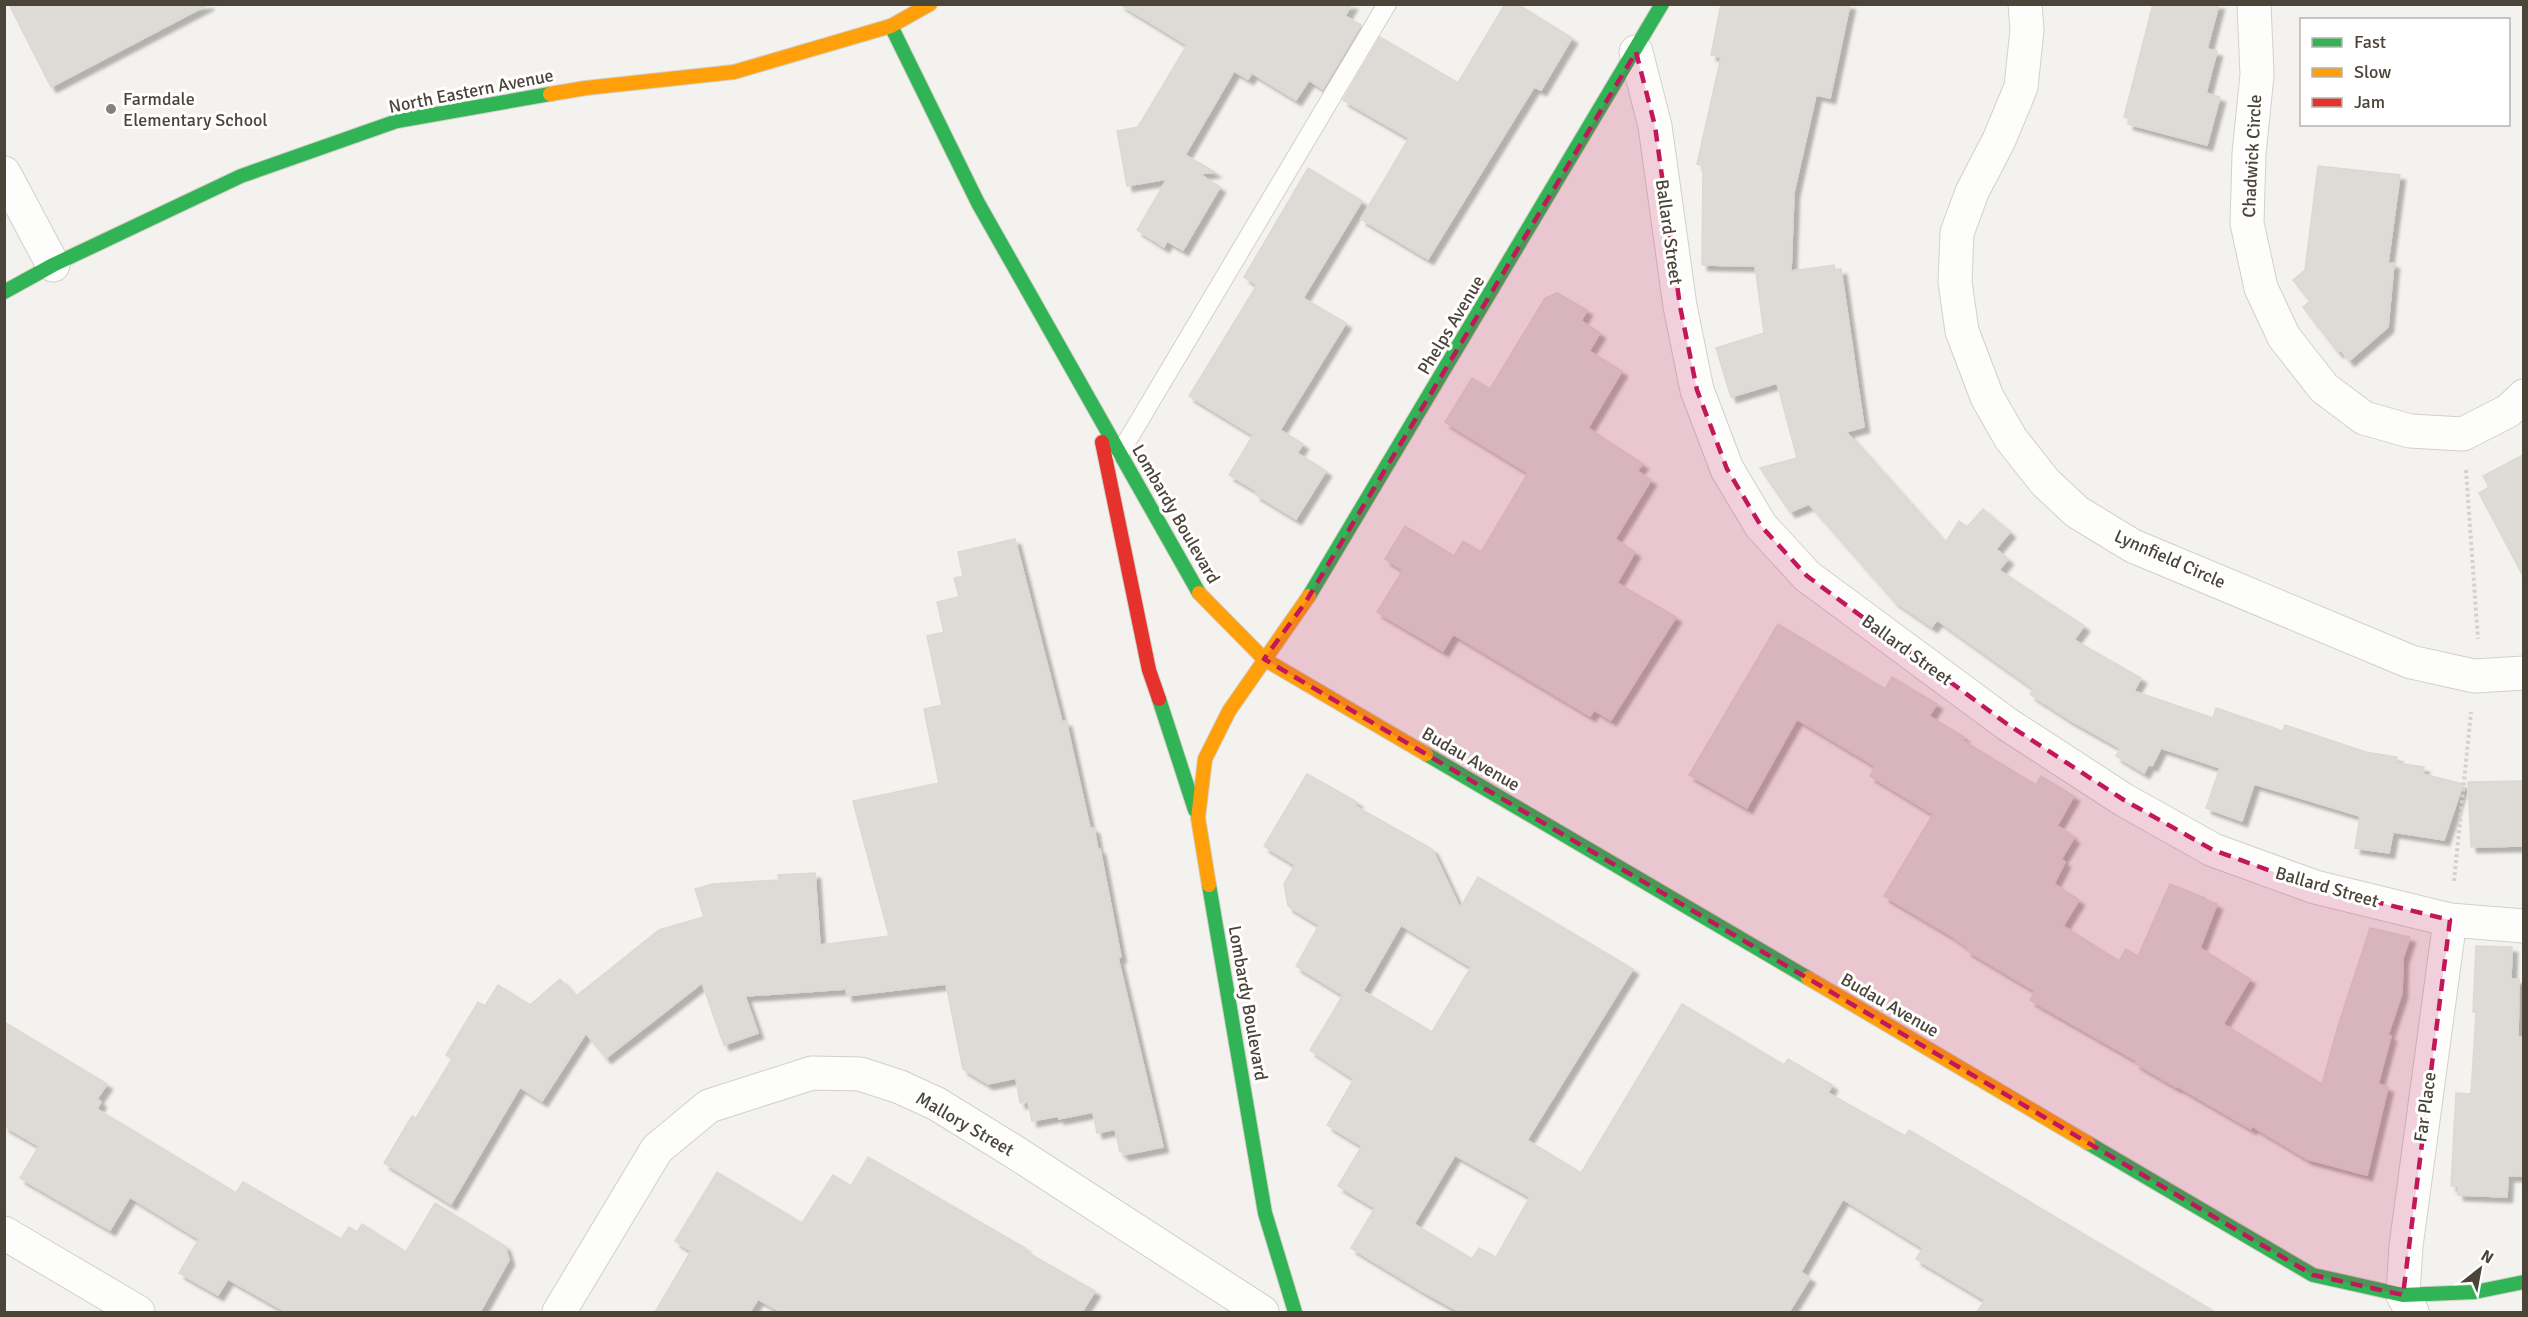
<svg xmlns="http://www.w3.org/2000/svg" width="2528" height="1317" viewBox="0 0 2528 1317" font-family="Signika,sans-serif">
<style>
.building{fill:#dedbd6;stroke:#dcd9d4;stroke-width:1.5;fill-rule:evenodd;filter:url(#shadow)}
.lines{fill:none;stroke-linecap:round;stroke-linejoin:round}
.lane-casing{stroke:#d2d0cb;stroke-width:20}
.street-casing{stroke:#d2d0cb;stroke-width:35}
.fast-casing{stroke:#d3cfc5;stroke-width:16}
.slow-casing{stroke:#d3cfc5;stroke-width:16}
.jam-casing{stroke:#d3cfc5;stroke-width:16}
.path{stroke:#d3d2cc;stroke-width:4;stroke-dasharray:3 3;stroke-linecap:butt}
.lane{stroke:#fdfdfc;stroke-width:18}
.street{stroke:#fdfdfc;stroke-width:33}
.fast{stroke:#30b455;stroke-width:14}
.slow{stroke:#ff9f0a;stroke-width:14}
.jam{stroke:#e5322d;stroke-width:14}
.marked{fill:#c2185b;fill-opacity:0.2;stroke:#c2185b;stroke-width:4.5;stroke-dasharray:12 8;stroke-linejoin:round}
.poi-dot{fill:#868178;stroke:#fff;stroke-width:2}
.labels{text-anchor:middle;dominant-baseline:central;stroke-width:6;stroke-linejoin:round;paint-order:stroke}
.street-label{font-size:18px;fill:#4b4439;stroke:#fff}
.poi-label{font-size:18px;fill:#4b4439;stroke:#fff;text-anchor:start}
</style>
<defs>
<filter id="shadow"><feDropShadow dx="5.5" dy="5.5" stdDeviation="1.5" flood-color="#0004"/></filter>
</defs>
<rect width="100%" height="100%" fill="#f4f2ee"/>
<g class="building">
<polygon points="9,4 209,4 51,87"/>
<polygon points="1120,4 1352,4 1345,16 1361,25 1323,89 1309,80 1296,100 1252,73 1248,79 1234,71 1185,155 1215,172 1199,174 1220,187 1183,250 1167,241 1164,247 1137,230 1167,179 1127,186 1117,131 1138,127 1187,45"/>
<polygon points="1505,4 1517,4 1572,38 1541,90 1534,87 1428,259 1361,219 1409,138 1343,100 1380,37 1458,83"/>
<polygon points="1721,4 1850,4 1830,98 1816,95 1794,192 1791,271 1834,265 1835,270 1841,269 1864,427 1846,432 1945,543 1959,521 1967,527 1983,509 2010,532 1996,549 2008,559 1999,570 2084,626 2074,640 2141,678 2134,691 2213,718 2216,708 2283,731 2285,725 2366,752 2397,757 2396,763 2424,767 2423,774 2463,784 2444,840 2393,832 2389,853 2355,848 2360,816 2254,784 2242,821 2206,808 2220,768 2161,748 2152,766 2149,764 2144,773 2116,756 2120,748 2070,720 2030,694 2034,689 1937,620 1932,627 1894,601 1809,504 1790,512 1760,468 1797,458 1777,383 1731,397 1716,348 1764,333 1755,266 1702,265 1703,166 1697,164 1721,57 1711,55"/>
<polygon points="2153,4 2219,4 2207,49 2217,51 2206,93 2220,97 2207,145 2128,124 2129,119 2124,117"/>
<polygon points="2318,166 2400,175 2388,263 2394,263 2388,327 2349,361 2341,350 2338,352 2303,307 2310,301 2293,280 2305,270"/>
<polygon points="1308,168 1362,201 1303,298 1346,323 1280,430 1303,444 1297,453 1326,471 1296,519 1255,494 1257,491 1229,475 1253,435 1189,396 1257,285 1244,277"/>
<polygon points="1557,293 1587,310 1581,321 1600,333 1589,351 1622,371 1588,428 1643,464 1637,471 1651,480 1615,539 1635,552 1617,583 1676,617 1611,720 1594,710 1590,716 1453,634 1443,651 1377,612 1403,570 1385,559 1405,526 1454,556 1463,541 1481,552 1528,473 1445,422 1472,378 1490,389 1545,298"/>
<polygon points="2523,455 2523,576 2479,493 2489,487 2483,476"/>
<polygon points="1015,539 1062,722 1066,721 1090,828 1094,828 1098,850 1100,849 1121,957 1118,958 1163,1147 1123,1155 1123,1151 1120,1152 1115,1129 1097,1133 1093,1112 1059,1119 1058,1116 1032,1121 1028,1102 1020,1103 1016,1078 988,1084 963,1069 946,984 847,996 846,989 745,996 758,1033 724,1045 702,983 606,1058 586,1033 542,1101 520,1087 451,1204 384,1163 412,1116 416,1118 452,1059 446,1055 478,1002 485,1006 498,985 530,1005 560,979 575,997 659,930 704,917 695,889 713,884 779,880 778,875 815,873 820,945 889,936 853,801 939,783 924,709 942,705 927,636 944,632 937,602 959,597 954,578 963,576 958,552"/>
<polygon points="1778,624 1885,689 1892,677 1937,704 1929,716 1964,737 1962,740 2036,785 2041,776 2074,796 2057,826 2071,834 2070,836 2074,838 2061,859 2065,862 2054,884 2079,900 2063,926 2119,961 2126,949 2138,956 2170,884 2205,898 2205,899 2217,904 2200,948 2250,979 2223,1024 2322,1084 2338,1026 2370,928 2410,937 2403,958 2402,993 2388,1035 2391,1036 2378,1084 2388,1087 2367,1175 2307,1159 2252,1126 2251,1129 2177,1086 2176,1087 2135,1063 2137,1061 2030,1000 2035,991 1966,950 1967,947 1950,935 1884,896 1933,814 1870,776 1875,766 1797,719 1747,808 1689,775"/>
<path d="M1307 774 1357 802 1355 806 1432 849 1460 908 1478 877 1633 969 1527 1140 1581 1173 1682 1004 1784 1065 1788 1059 1832 1085 1828 1093 1905 1136 1909 1130 2215 1312H1977L1985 1300 1916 1259 1923 1248 1843 1199 1801 1272 1810 1278 1789 1312H1460L1422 1291 1351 1248 1375 1208 1338 1186 1362 1146 1327 1125 1354 1079 1310 1050 1343 995 1296 966 1319 925 1288 906 1284 884 1295 865 1264 846ZM1401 925 1471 967 1432 1032 1363 991ZM1455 1155 1530 1197 1496 1257 1479 1248 1472 1259 1414 1224Z"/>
<polygon points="2523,781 2523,846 2471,847 2468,782"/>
<polygon points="2476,946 2512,947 2511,979 2519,979 2518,1037 2523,1037 2523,1176 2508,1176 2507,1197 2458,1195 2458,1186 2451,1186 2456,1093 2471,1094 2476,1012 2473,1012"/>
<polygon points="4,1022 107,1084 97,1099 101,1102 97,1109 236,1193 243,1182 341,1239 349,1227 357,1232 362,1224 406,1252 435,1203 505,1246 509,1260 480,1312 286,1312 228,1279 218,1295 179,1273 199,1239 130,1197 110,1230 20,1178 39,1146 4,1126"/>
<polygon points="868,1157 1025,1248 1023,1250 1095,1291 1082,1312 781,1312 758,1299 750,1312 655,1312 691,1251 675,1241 717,1172 802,1223 833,1175 851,1186"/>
</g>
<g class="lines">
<defs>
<polyline id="lane" points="1120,453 1387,4"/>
<g id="street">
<polyline points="2025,4 2027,30 2021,87 1999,140 1972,192 1957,233 1955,282 1962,331 1987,397 2011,439 2045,482 2077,512 2133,546 2411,662 2474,676 2524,673"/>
<polyline points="2254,4 2257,75 2249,154 2247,223 2261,288 2284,337 2324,388 2364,418 2410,431 2463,434 2508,411 2524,396"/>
<polyline points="1636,52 1655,126 1680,306 1697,390 1727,469 1761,526 1807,576 2007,724 2124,800 2213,850 2315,887 2450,920 2524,926"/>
<polyline points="4,173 53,265"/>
<polyline points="4,1233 138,1312"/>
<polyline points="559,1312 657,1149 709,1106 812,1073 860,1074 900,1087 937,1104 1013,1151 1262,1312"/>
<polyline points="2412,1312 2403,1295 2406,1246 2450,920"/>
</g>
<g id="fast">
<polyline points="891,26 978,203 1199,593"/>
<polyline points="4,292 53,265 241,176 397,121 550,94"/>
<polyline points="1309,596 1662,4"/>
<polyline points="1159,699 1195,810"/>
<polyline points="1426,754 1808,978"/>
<polyline points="1209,885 1265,1213 1295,1312"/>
<polyline points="2088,1143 2313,1275 2403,1295 2475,1292 2524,1282"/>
</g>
<g id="slow">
<polyline points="550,94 586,88 734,72 891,26 930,4"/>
<polyline points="1199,593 1264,659 1426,754"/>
<polyline points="1209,885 1198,818 1205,759 1229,711 1309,596"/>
<polyline points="1808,978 2088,1143"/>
</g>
<polyline id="jam" points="1102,442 1149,670 1159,699"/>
</defs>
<use href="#lane" class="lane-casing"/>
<use href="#street" class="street-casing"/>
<use href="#fast" class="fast-casing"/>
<use href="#slow" class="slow-casing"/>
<use href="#jam" class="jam-casing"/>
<g class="path">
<polyline points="2466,470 2478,639"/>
<polyline points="2454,881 2471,712"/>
</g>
<use href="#lane" class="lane"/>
<use href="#street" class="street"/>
<use href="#fast" class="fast"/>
<use href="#slow" class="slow"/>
<use href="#jam" class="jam"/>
</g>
<path class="marked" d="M1636 52 1655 126 1680 306 1697 390 1727 469 1761 526 1807 576 2007 724 2124 800 2213 850 2315 887 2450 920 2403 1295 2313 1275 1264 659 1305 603Z"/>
<circle class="poi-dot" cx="111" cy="109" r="6"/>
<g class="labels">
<g class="street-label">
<text transform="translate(471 91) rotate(-11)">North Eastern Avenue</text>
<text transform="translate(2252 156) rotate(-87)">Chadwick Circle</text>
<text transform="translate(1669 232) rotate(82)">Ballard Street</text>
<text transform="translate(1451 325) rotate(-59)">Phelps Avenue</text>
<text transform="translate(1176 514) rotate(60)">Lombardy Boulevard</text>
<text transform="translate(2170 559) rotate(24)">Lynnfield Circle</text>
<text transform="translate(1907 650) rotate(36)">Ballard Street</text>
<text transform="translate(1471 759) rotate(30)">Budau Avenue</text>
<text transform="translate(2327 887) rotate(16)">Ballard Street</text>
<text transform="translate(1248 1003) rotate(80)">Lombardy Boulevard</text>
<text transform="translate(1890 1005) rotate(30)">Budau Avenue</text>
<text transform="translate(2425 1107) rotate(-82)">Far Place</text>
<text transform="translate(965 1124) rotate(30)">Mallory Street</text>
</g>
<g class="poi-label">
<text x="123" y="99">Farmdale<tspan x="123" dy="21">Elementary School</tspan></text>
</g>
</g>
<rect width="2528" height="1317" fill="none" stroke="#4b4439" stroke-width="12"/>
<rect x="2300" y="18" width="210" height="108" fill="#ffffff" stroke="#b7b4b0" stroke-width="1.5"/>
<rect x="2312" y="38" width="30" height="9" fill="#30b455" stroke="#b7b4b0" stroke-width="1.5"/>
<text x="2354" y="48" font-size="18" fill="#4b4439">Fast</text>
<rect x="2312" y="68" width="30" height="9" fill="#ff9f0a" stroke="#b7b4b0" stroke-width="1.5"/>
<text x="2354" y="78" font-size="18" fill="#4b4439">Slow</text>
<rect x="2312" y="98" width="30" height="9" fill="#e5322d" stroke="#b7b4b0" stroke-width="1.5"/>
<text x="2354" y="108" font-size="18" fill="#4b4439">Jam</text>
<g transform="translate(2480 1269) rotate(31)" stroke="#ffffff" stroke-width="4.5" paint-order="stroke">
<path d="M0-4.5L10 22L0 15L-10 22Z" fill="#4b4439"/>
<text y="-9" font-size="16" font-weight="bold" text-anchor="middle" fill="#4b4439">N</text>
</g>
</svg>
